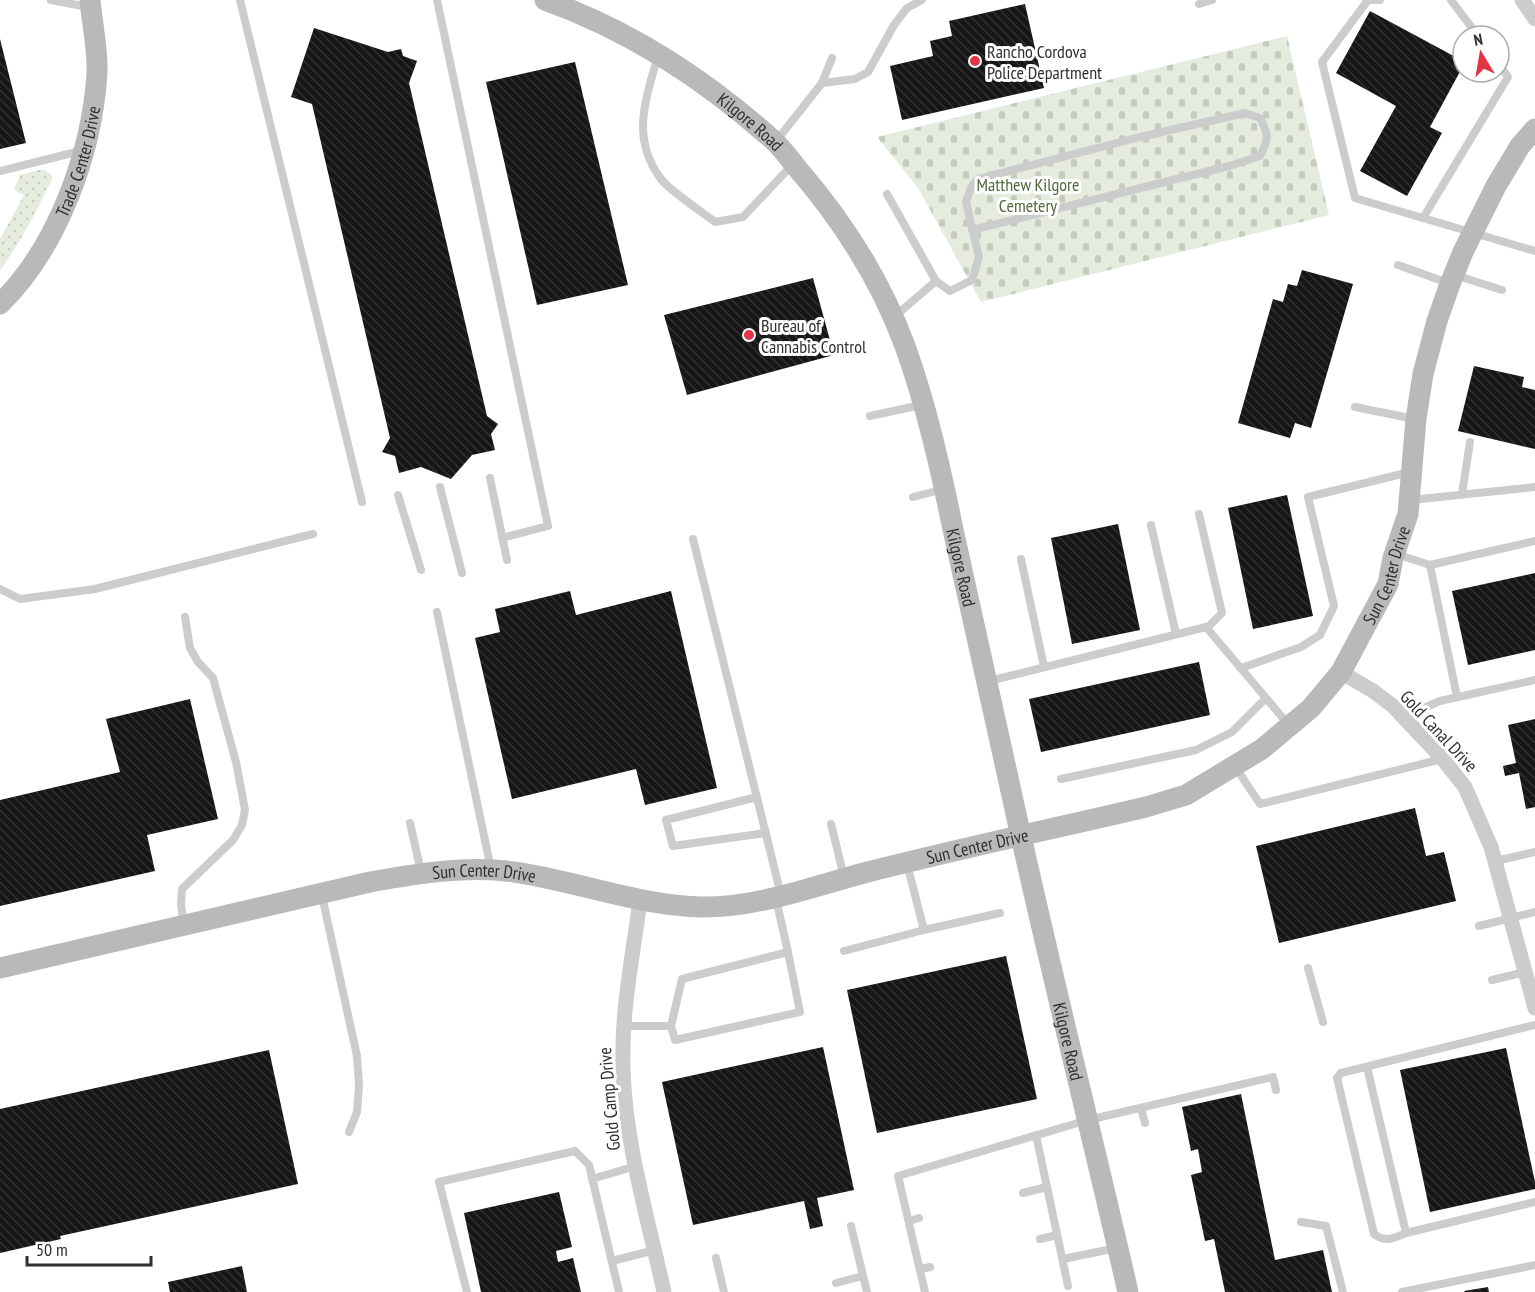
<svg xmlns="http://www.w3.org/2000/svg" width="1535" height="1292" viewBox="0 0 1535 1292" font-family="'PT Sans Narrow',sans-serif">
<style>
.grass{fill:url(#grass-dots)}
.cemetery{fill:url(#cemetery-stones)}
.building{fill:url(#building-back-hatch)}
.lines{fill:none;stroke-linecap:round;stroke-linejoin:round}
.lane{stroke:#ccc;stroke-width:8}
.street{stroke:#ccc;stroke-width:15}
.secondary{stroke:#b9b9b9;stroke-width:21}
.poi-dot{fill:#e23442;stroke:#fff;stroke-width:2}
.labels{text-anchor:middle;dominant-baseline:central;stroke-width:6;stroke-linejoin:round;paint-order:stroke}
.poi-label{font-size:18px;fill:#2f2f2f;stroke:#fff;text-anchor:start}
.street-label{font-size:18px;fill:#2f2f2f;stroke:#fff}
.park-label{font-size:18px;fill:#526a3d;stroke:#fff}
</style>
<defs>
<pattern id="grass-dots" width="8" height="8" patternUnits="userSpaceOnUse" patternTransform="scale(1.5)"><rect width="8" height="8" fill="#e5ecdd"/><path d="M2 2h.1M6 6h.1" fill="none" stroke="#c5cbbe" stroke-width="1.8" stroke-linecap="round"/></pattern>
<pattern id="cemetery-stones" width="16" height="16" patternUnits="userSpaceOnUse" patternTransform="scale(1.5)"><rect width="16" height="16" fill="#e5ecdd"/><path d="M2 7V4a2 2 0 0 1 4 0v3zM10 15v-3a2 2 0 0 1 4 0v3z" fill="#c5cbbe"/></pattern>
<pattern id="building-back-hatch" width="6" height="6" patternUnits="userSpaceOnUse" patternTransform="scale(1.5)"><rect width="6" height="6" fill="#161616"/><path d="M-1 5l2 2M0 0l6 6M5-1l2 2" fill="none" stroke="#303030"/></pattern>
</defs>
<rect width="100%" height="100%" fill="#fff"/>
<path class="grass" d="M38 170H45L53 177C37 210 22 241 0 270V239L24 195 14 190 20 175Z"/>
<polygon class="cemetery" points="1287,36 1329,215 981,302 918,188 877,137"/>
<g class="building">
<polygon points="1025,4 1044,88 902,120 890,66 933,56 930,41 952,36 949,21"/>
<polygon points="1370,11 1463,61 1463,66 1430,127 1442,133 1407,196 1360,171 1396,106 1336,73"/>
<polygon points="314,28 388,52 401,49 403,56 417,61 409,83 487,416 498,424 491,434 495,450 472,455 451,479 421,467 399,473 395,456 382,452 390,438 312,104 291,97"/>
<polygon points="0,39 26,143 0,149"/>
<polygon points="575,62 628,285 537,305 486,82"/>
<polygon points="1302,270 1353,284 1311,428 1295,423 1290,438 1238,423 1273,299 1283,302 1288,284 1297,286"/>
<polygon points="813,278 834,355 687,395 664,315"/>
<polygon points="1474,366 1524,377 1522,387 1535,390 1535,449 1458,431"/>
<polygon points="1287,495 1313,616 1253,629 1228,508"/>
<polygon points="1118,524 1140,630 1072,644 1051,538"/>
<polygon points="1535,573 1535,650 1468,665 1452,591"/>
<polygon points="570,591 576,615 671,591 717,788 645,805 636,769 512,799 475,638 500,632 495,609"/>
<polygon points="1199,662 1210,715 1041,752 1029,699"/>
<polygon points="190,699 218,819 147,835 155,871 0,906 0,800 120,772 106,719"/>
<polygon points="1535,719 1535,807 1526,809 1519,773 1505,776 1503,766 1516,763 1508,725"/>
<polygon points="1415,808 1426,856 1444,852 1456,901 1279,943 1256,846"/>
<polygon points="1006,956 1037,1099 877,1133 847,990"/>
<polygon points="823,1047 854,1190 817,1198 823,1226 810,1229 804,1201 693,1225 662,1082"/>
<polygon points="1506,1048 1535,1182 1535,1189 1430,1212 1400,1070"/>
<polygon points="269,1050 298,1184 60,1236 61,1239 0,1253 0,1109"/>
<polygon points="1241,1094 1275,1260 1323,1250 1332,1292 1225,1292 1214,1239 1205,1241 1191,1175 1202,1172 1198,1149 1191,1151 1182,1107"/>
<polygon points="559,1192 572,1247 556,1251 558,1262 573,1258 581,1292 481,1292 464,1213"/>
<polygon points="242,1266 247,1292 170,1292 168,1282"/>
<polygon points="1488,1287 1489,1292 1465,1292 1464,1291"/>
</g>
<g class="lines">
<g class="lane">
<polyline points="51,0 88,7"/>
<polyline points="240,0 362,502"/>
<polyline points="437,0 548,526 502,538"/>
<polyline points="1380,0 1368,0 1322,62 1355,198 1535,251"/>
<polyline points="1451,0 1478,36"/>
<polyline points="1199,4 1212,0"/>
<path d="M658 55C646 100 630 137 661 179 669 190 702 212 715 222L743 217 793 164"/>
<polyline points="822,83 855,79 868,72 894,25 907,8 922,0"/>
<polyline points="777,140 822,83 832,58"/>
<polyline points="0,171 80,151"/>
<polyline points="887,194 936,281 894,317"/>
<polyline points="1423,218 1508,77 1499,64"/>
<polyline points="1398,265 1448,283"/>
<polyline points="1455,275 1502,290"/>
<path d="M936 281 950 291 972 280 979 257 966 202 971 187 978 179 1136 138 1245 113 1260 118C1269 135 1269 139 1260 156L1229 166 972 230"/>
<polyline points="1355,407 1415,419"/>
<polyline points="870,416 921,405"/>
<polyline points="490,478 507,560"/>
<polyline points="440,487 462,573"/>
<polyline points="1462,494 1470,442"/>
<polyline points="398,495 421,570"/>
<polyline points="913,497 944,489"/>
<polyline points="1411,500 1535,487"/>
<polyline points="1199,514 1222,613 1207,628"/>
<polyline points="1151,525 1176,634"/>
<polyline points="693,539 781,895"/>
<polyline points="1396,554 1430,565 1535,541"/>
<polyline points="1021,559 1044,667"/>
<polyline points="1430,565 1457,697"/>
<polyline points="0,589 20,599 95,589 313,534"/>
<polyline points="437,612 491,869"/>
<polyline points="1241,668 1301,647 1320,635 1334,606 1308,497 1410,472"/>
<polyline points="989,681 1206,627 1288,724"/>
<polyline points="1408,721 1426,707 1440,701 1535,680"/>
<polyline points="1236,768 1260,804 1442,759"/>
<polyline points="1061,779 1196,750 1232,732 1266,698"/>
<polyline points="757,797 666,820 673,846 766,833"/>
<polyline points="410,823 421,872"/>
<polyline points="831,824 844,877"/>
<polyline points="1495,861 1535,852"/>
<polyline points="907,864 924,930 1000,913"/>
<polyline points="322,896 357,1056 359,1086 357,1112 349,1132"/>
<polyline points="184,924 181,905 182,889 233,840 242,825 245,810 236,762 213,678 198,662 190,648 185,617"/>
<polyline points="1479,926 1535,912"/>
<polyline points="844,951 924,930"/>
<polyline points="1308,968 1323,1022"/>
<polyline points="1492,980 1525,972"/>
<path d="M1535 1025 1341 1073 1337 1078 1374 1234C1386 1243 1394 1238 1406 1233L1535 1202"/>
<polyline points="624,1026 671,1026 682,979 788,952 776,899"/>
<polyline points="671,1026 675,1040 800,1012 788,952"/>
<polyline points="1367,1067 1406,1233"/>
<polyline points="1141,1108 1145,1123"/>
<polyline points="1036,1135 1068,1286"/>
<polyline points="592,1179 636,1166"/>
<polyline points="1023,1193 1047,1187"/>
<polyline points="909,1221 919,1218"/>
<polyline points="1301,1222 1326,1226 1343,1292"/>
<polyline points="851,1226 867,1292"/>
<polyline points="1040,1239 1057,1235"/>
<polyline points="716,1258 724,1292"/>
<polyline points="1063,1259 1117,1248"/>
<polyline points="612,1261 655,1250"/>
<polyline points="920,1269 930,1267"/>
<polyline points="836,1283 863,1276"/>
<polyline points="467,1292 439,1182 575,1151 589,1165 619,1292"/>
<polyline points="925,1292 898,1176 1088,1120 1273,1077 1276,1090"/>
<polyline points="1402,1292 1535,1265"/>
</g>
<g class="street">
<polyline points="1522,0 1535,19"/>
<polyline points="1341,672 1373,691 1393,706 1442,758 1465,787 1491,847 1535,1008"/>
<path d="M640 900C633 956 621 1011 623 1068 625 1144 648 1218 664 1292"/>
</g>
<g class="secondary">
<path id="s1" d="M545 0C629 30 706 80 773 140 782 148 789 158 797 168 842 220 881 281 905 346 927 407 941 471 954 534 973 617 991 700 1009 782 1046 953 1089 1122 1128 1292"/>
<path id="s2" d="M0 304C58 247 92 153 97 73 98 49 92 23 90 0"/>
<path id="s3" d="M0 968 370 882C415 874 467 865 514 872 576 881 637 905 700 907 756 908 811 887 864 873 958 849 1052 829 1146 807L1186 795 1262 749 1311 708 1341 672 1388 584 1393 558 1408 514 1416 419 1423 374 1437 321 1450 284 1463 252 1496 186 1520 146 1535 129"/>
</g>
</g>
<g class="poi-dot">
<circle cx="975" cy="61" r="6"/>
<circle cx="749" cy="335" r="6"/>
</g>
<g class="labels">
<g class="poi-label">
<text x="987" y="51">Rancho Cordova<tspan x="987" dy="21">Police Department</tspan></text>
<text x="761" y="325">Bureau of<tspan x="761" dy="21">Cannabis Control</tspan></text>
</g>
<g class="street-label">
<text stroke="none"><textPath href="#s1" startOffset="240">Kilgore Road</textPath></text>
<text stroke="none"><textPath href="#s2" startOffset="165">Trade Center Drive</textPath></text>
<text stroke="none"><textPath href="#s1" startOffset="744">Kilgore Road</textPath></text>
<text stroke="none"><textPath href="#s3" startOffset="1521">Sun Center Drive</textPath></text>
<text transform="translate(1439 731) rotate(47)">Gold Canal Drive</text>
<text stroke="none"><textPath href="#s3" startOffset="999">Sun Center Drive</textPath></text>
<text stroke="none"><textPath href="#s3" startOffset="495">Sun Center Drive</textPath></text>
<text stroke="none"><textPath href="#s1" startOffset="1230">Kilgore Road</textPath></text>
<text transform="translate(609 1099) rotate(-95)">Gold Camp Drive</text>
</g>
<g class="park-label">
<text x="1028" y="184">Matthew Kilgore<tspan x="1028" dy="21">Cemetery</tspan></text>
</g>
</g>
<g transform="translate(1481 54) rotate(349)"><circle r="28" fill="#ffffff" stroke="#acacac" stroke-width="1.5"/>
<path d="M0-4.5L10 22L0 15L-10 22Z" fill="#e23442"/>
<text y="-9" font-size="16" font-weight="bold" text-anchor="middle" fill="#2f2f2f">N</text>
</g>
<path d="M27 1256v9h124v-9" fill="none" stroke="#2f2f2f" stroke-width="3"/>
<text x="36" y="1256" font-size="18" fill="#2f2f2f" stroke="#ffffff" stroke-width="4.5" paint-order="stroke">50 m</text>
</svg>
